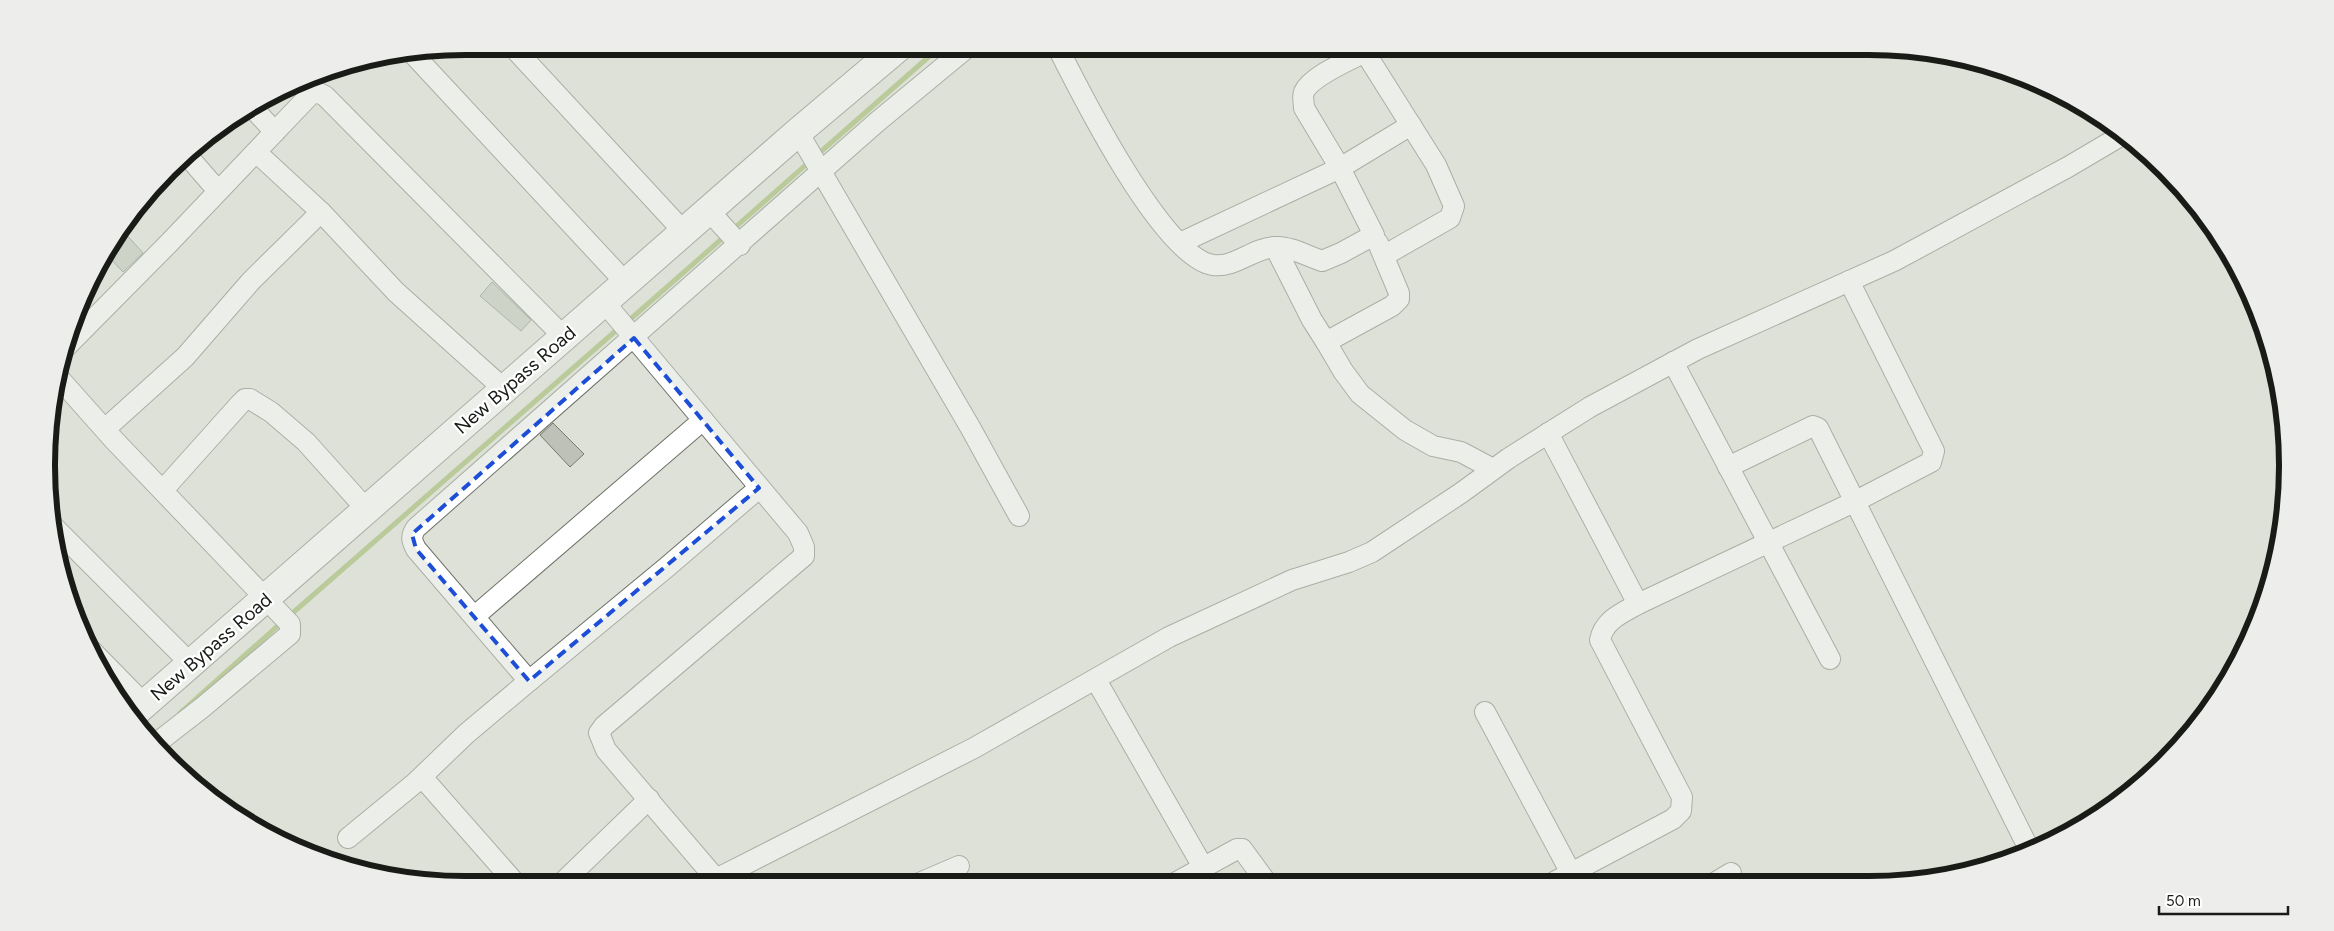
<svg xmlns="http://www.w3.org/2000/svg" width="2334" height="931" viewBox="0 0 2334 931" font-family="Figtree,sans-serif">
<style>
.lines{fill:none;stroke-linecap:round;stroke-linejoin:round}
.stream{stroke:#92ae52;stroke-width:5}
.building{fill:#bdc1b7;stroke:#767a71}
.street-casing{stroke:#6e7168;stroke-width:22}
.secondary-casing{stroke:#6e7168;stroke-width:30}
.street{stroke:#fff;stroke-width:20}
.secondary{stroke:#fff;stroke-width:28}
.marked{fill:none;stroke:#1d4ed8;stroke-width:4;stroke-dasharray:10 6;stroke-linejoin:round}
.labels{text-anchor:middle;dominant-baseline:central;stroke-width:4.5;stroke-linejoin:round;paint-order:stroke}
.street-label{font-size:19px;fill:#191b17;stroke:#fff}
.rim{fill:none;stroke:#191b17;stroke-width:6}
</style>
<rect width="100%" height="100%" fill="#dde1d7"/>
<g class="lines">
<g class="stream">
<polyline points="817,155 941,46"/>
<polyline points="731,231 809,162"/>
<polyline points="626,323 725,236"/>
<polyline points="288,617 619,328"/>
<polyline points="180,713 282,622"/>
</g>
</g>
<g class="building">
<polygon points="123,231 143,253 123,272 105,253"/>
<polygon points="492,282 531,320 521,331 480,296"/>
<polygon points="553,423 584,454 570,467 540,435"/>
</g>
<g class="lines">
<defs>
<g id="street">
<polyline points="512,46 684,232"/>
<path d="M1057 46C1080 92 1163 258 1213 265 1235 268 1253 248 1275 247 1290 246 1307 256 1322 261L1341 253 1374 235 1340 168 1304 108C1304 102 1302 97 1304 92 1311 76 1350 60 1365 52"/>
<polyline points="1361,46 1436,165 1454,206 1450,218 1385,255"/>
<polyline points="414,55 626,283"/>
<polyline points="251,106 275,132"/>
<polyline points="798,132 970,427 1019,516"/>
<polyline points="186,154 218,191"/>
<polyline points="709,211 740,245"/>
<polyline points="321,212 396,292 504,389"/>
<polyline points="1180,243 1340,168 1411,125"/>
<polyline points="1275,247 1312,320 1326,342 1392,306 1399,299 1399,293 1378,243"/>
<polyline points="604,302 798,533 804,547 804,556 604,726 599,733 606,750 716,879 710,884"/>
<polyline points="1326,342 1343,371 1360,394 1405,430 1433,446 1461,452 1493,469"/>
<polyline points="65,348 170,242 310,95 317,92 325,96 564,337"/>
<polyline points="1673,362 1830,659"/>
<polyline points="58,377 114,440 290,624 290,634 203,707 158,742"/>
<polyline points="105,429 185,357 251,281 321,212 256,152"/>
<polyline points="1548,433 1638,604"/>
<polyline points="1728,467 1813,426 1818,428 2029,849"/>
<polyline points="163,490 240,404 245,399 250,399 271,412 306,442 367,510"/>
<polyline points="54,527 191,664"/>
<polyline points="475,616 703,420"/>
<polyline points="92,651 144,704"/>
<polyline points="1096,680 1203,867"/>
<path d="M529 681 416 549C412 541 410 537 416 528L877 122 969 46"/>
<polyline points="1485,712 1571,873"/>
<polyline points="422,777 517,885"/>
<polyline points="348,838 415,783 466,734 529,681 667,567 759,488"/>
<path d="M1554 882 1673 819 1681 811 1682 797 1600 640C1604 620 1622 613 1638 604L1854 502 1931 462 1934 451 1849 281"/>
<polyline points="1716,882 1731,873"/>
<polyline points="1175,883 1237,849 1242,849 1267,883"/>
<polyline points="720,884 716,879 974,748 1169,637 1292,580 1349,562 1372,552 1461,493 1509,458 1590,407 1698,349 1894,261 2068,167 2124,134"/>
<polyline points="917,884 959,866"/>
<polyline points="560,885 649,799"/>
</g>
<polyline id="secondary" points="132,715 798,132 900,46"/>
</defs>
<use href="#street" class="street-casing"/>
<use href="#secondary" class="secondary-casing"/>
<use href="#street" class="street"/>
<use href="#secondary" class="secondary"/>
</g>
<path d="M0 0H2334V931H0ZM634 338 759 488 529 681 416 549 412 534Z" fill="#dde1d7" fill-opacity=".55" fill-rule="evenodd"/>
<path class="marked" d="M634 338 759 488 529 681 416 549 412 534Z"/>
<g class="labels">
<g class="street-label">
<text transform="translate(515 380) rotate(-41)">New Bypass Road</text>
<text transform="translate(211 647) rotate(-41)">New Bypass Road</text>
</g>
</g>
<path d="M0 0H2334V931H0ZM465 55H1869A410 410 0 0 1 2279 465V466A410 410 0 0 1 1869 876H465A410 410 0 0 1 55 466V465A410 410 0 0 1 465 55Z" fill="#ededec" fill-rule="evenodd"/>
<path class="rim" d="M465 55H1869A410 410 0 0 1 2279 465V466A410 410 0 0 1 1869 876H465A410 410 0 0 1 55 466V465A410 410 0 0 1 465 55Z"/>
<path d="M2159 906v8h129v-8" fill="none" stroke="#191b17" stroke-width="2.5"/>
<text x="2166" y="906" font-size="15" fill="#191b17" stroke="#ffffff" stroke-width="4" paint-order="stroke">50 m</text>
</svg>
